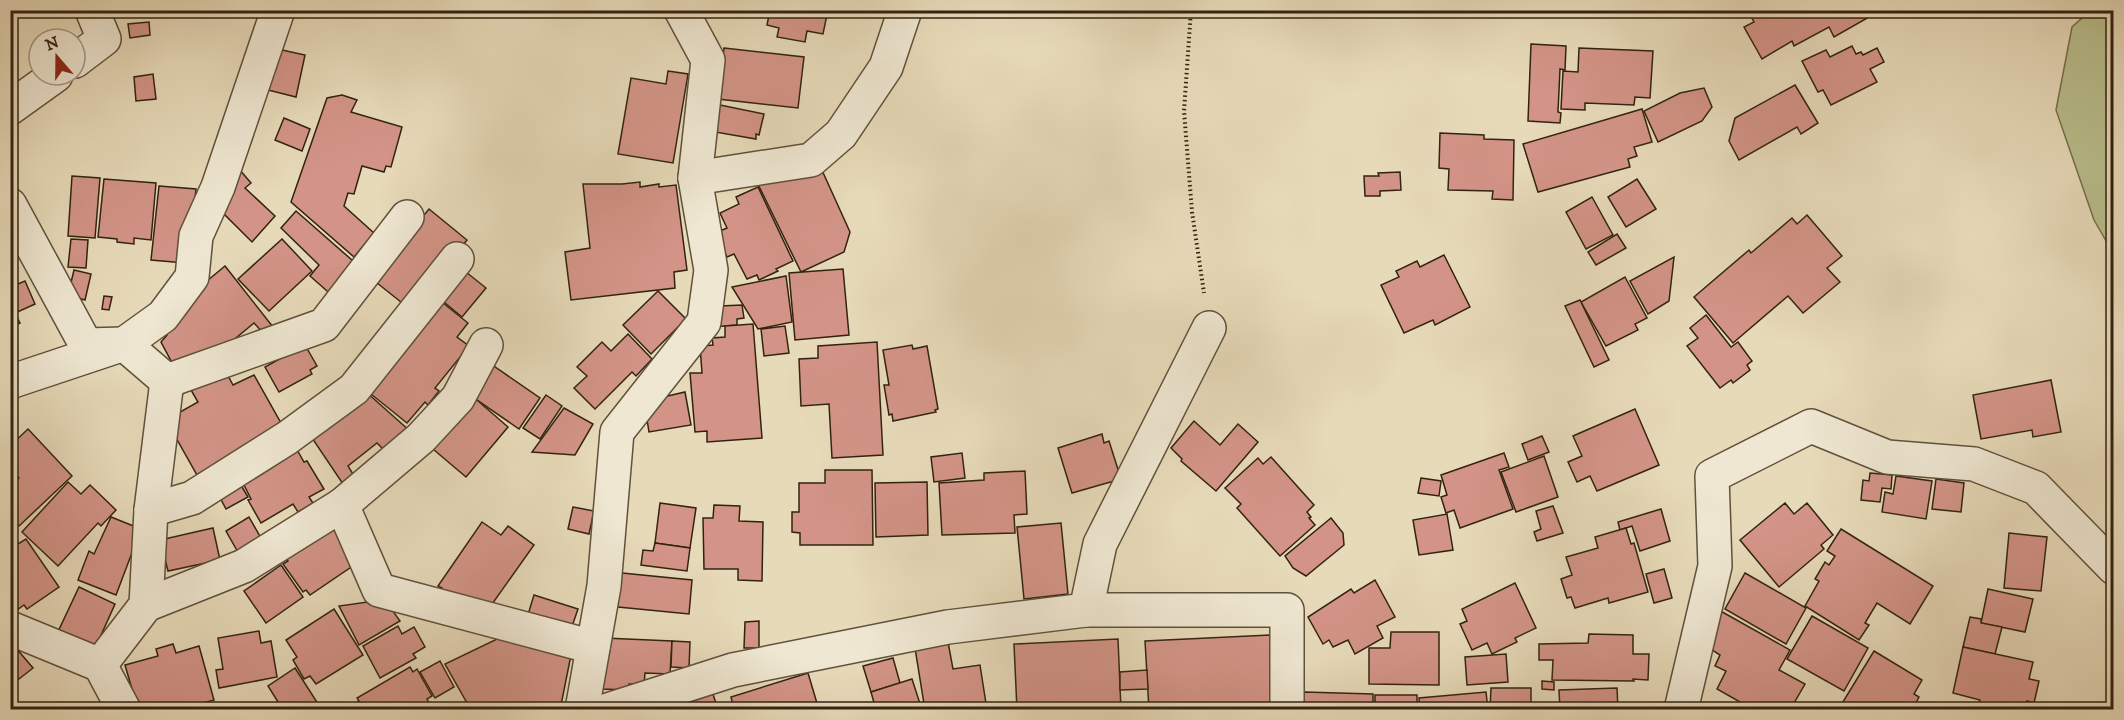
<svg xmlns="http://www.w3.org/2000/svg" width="2124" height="720" viewBox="0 0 2124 720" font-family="'IM FELL DW Pica',serif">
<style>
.green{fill:#b9be8c;stroke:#76704e;stroke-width:1.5}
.building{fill:#d39487;stroke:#322311;stroke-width:1.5}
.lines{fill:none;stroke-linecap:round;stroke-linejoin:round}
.street-casing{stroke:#5f513b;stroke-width:36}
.path{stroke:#322311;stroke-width:4;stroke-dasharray:1.5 3;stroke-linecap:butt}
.street{stroke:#efe7d2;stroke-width:33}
</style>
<rect width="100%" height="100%" fill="#e7dab9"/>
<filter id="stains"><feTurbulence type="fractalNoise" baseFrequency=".00333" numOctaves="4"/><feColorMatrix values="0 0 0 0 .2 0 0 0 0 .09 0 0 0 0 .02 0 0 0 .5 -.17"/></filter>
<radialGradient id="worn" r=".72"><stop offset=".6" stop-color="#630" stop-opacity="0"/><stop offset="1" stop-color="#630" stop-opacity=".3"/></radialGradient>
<polygon class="green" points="2090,11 2113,11 2113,253 2094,220 2056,110 2072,27"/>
<g class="building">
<polygon points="714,10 741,10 739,16"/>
<polygon points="770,10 828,10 823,34 807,31 805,42 777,37 779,28 767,25"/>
<polygon points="1753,10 1877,10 1878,12 1834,37 1829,27 1794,46 1792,41 1762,59 1744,27 1754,22 1749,13"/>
<polygon points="149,22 150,35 130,38 128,24"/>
<polygon points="1531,44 1566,46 1565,70 1560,69 1558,112 1561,113 1560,123 1528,121"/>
<polygon points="1852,46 1856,54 1861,52 1863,55 1877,48 1884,62 1870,69 1877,82 1831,105 1823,90 1818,92 1802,61 1826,50 1830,57"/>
<polygon points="273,48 305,55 296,97 264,89"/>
<polygon points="724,48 804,57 798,108 718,99"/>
<polygon points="1579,48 1653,51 1650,98 1635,97 1634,105 1585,103 1585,110 1561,109 1563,71 1578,72"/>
<polygon points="668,71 688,74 673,163 618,154 631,78 666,84"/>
<polygon points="153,74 156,99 136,101 134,77"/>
<polygon points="1795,85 1818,123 1801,134 1797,127 1739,160 1729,141 1735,118"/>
<polygon points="1704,88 1712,107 1702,121 1658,142 1644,111 1680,93"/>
<polygon points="342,95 357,100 351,112 402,127 391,167 386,166 384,172 362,166 354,194 348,193 344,206 374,233 354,257 291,202 327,98"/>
<polygon points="720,105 764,114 759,135 756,134 756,139 715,132"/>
<polygon points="1642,109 1652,142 1634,147 1637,156 1628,159 1630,167 1538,192 1523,144"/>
<polygon points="284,118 310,129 302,151 275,140"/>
<polygon points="1440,133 1484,135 1484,139 1514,140 1513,200 1492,199 1493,191 1448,190 1449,169 1439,168"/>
<polygon points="811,146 850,232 844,252 801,272 753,174"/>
<polygon points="239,169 251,183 245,188 275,216 252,242 218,208"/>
<polygon points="1400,172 1401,190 1380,191 1380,196 1365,196 1364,176 1379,176 1378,173"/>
<polygon points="72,176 100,178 95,238 68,236"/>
<polygon points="104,179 156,183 151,240 134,238 134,244 117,242 117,239 98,237"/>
<polygon points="1637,179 1656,209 1626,227 1608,197"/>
<polygon points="640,182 640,187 659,184 659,187 676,185 687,270 674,272 675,288 571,300 565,252 590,248 583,184 622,184"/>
<polygon points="159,186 196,189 192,228 185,263 151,260"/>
<polygon points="758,187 793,261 776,269 778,271 759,280 757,275 747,279 734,254 727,257 715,233 727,228 720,213 739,204 736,197"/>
<polygon points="1592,197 1613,235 1586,249 1566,212"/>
<polygon points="429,209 467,240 411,310 372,279"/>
<polygon points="296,211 361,268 335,298 310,276 319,265 281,228"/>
<polygon points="1807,215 1842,256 1827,268 1840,282 1803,313 1788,296 1733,343 1694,297 1749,250 1751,253 1792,218 1797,224"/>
<polygon points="1617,234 1626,248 1596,265 1588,252"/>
<polygon points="71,239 88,240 86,268 68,267"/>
<polygon points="282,239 312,271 269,311 238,279"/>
<polygon points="1444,255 1470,307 1435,325 1433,320 1404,333 1381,285 1399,277 1396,271 1417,261 1420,267"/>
<polygon points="1674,257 1669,301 1648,314 1630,281"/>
<polygon points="10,265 18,284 25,281 35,304 15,313 20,323 10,327"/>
<polygon points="225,266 273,327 265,335 254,323 219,352 177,372 161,342 167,335 163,331 207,281"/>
<polygon points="461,268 486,288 462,317 438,297"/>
<polygon points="843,269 849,335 795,340 789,273"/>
<polygon points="74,270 91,274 85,300 68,295"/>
<polygon points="786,276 792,322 758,329 732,287"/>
<polygon points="1625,277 1647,318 1635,324 1638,330 1606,346 1581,302"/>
<polygon points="658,291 686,319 651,354 623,325"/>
<polygon points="104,296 112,297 109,310 102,309"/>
<polygon points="438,299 468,323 457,337 469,346 435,388 439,391 428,405 425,402 407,423 366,390"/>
<polygon points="1580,300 1609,360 1594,367 1565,306"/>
<polygon points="742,305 744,318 737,319 737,325 713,327 720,306"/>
<polygon points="1706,315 1731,347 1738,342 1752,361 1747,365 1750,370 1733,383 1731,380 1720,388 1687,346 1698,338 1690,328"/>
<polygon points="753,324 762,438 707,442 707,431 695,432 690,373 702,373 700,346 713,345 712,338 725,337 725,326"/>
<polygon points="785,326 789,353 764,356 761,329"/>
<polygon points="628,334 652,359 636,376 632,372 595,409 574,388 587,376 577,367 602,342 611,351"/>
<polygon points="877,342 883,455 832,458 829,404 801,406 799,359 818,358 818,346"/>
<polygon points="305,345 317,366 310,370 312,374 279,392 265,367"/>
<polygon points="912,345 913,349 927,346 938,409 935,410 936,412 893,421 892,414 889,415 884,385 889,385 883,350"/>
<polygon points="488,362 540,398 519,429 467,393"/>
<polygon points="226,372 233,385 254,375 286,432 197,475 166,420 198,402 191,390"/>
<polygon points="2051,380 2061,432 2033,437 2032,430 1981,439 1973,395"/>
<polygon points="365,391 411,432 387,453 377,443 348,466 356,479 345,487 308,432"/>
<polygon points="685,392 691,425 649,432 645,407 655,399"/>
<polygon points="470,394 508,427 466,477 427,444"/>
<polygon points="546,395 562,406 540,439 523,428"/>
<polygon points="564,408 593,424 575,455 532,452"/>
<polygon points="1635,409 1659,465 1597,491 1590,476 1577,482 1568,462 1582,456 1573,436"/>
<polygon points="1194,421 1220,445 1238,424 1258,442 1216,491 1181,461 1182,459 1171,448"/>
<polygon points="28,429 72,476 19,526 10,517 10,486 19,478 10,469 10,446"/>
<polygon points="1102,434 1104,443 1109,441 1121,479 1072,493 1058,448"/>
<polygon points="1542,436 1549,452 1528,460 1522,444"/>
<polygon points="296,448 304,462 307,461 324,489 309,497 313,503 298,512 293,504 261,523 248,500 251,499 242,481"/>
<polygon points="962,453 965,478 934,482 931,457"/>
<polygon points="1504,453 1509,467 1499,470 1513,509 1460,528 1454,510 1446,513 1441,497 1447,495 1441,475"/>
<polygon points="1544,456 1558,497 1516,512 1501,472"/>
<polygon points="1271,457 1314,505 1307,512 1311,517 1309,518 1315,525 1280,556 1237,508 1241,504 1225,488 1258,458 1263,464"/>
<polygon points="825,470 872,470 873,545 800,545 800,533 792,532 792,512 799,512 799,483 825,483"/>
<polygon points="1025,471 1027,514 1014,515 1015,533 942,535 939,483 984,480 984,473"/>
<polygon points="1870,473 1892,475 1891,489 1882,488 1880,502 1861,500 1863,480 1869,481"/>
<polygon points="1896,476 1932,481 1926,519 1882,512 1885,492 1893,494"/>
<polygon points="1421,478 1441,481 1439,496 1418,493"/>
<polygon points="1936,479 1964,483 1961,512 1932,509"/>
<polygon points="238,480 248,497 226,509 217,492"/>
<polygon points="68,482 81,494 90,485 116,510 101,526 98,523 58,566 22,532"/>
<polygon points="927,482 928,535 876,537 875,483"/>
<polygon points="660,503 696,508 690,548 655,543"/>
<polygon points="1785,503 1794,514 1807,503 1833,535 1821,545 1824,549 1779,587 1740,540"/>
<polygon points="714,505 740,506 739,521 763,522 762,581 738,580 738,569 704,569 703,518 713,518"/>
<polygon points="1553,506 1563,533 1537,541 1534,532 1541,529 1536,511"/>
<polygon points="573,507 594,511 589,534 568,529"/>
<polygon points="1661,509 1670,541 1640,551 1632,526 1620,530 1618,522"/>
<polygon points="1447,514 1453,550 1419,555 1413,520"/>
<polygon points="111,517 141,529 116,595 78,580 89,551 94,554"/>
<polygon points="249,517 262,540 239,554 226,531"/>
<polygon points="1331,518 1343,533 1344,545 1306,576 1293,568 1285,556"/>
<polygon points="333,522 360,561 310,595 306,590 303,592 283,564 288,561 283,555"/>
<polygon points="482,522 501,535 508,526 534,545 485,614 436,597 442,588 438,586"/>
<polygon points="1061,523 1068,594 1024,599 1017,527"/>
<polygon points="213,528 220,560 168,571 160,540"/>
<polygon points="1626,528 1631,544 1634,543 1648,592 1609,603 1608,598 1575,608 1571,597 1567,598 1561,579 1572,575 1566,557 1598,548 1595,537"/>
<polygon points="1841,529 1933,586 1910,624 1877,603 1865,623 1869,625 1859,640 1805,606 1819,581 1815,579 1825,562 1829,565 1835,556 1827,551"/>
<polygon points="2009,533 2047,537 2041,591 2004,588"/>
<polygon points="14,539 18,544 26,539 59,587 27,609 24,605 10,615 10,542"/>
<polygon points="655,543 690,548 687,571 641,565 643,550 653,551"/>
<polygon points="281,565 303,597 266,623 244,591"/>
<polygon points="1664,569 1672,598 1654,603 1646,574"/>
<polygon points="612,572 692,580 689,614 608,606"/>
<polygon points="1745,573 1806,608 1786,644 1725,609"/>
<polygon points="1375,580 1395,617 1377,626 1383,638 1355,654 1348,640 1333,647 1329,640 1323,644 1308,617 1351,589 1354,593"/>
<polygon points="1515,583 1536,628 1515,638 1517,642 1492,654 1487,643 1472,650 1460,624 1467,621 1462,609"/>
<polygon points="79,587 115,604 93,653 56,636"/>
<polygon points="1988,589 2033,599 2025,632 1981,623"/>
<polygon points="534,595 578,609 569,635 526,621"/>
<polygon points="375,601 390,607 400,621 359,645 339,606"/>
<polygon points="334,609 363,655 316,684 310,676 304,679 293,660 297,657 286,640"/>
<polygon points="1717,609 1790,650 1779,670 1805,684 1790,710 1754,710 1717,689 1726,671 1715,666 1720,655 1709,648"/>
<polygon points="1812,616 1868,648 1844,691 1787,659"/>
<polygon points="1970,617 1981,619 1981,623 2002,627 1995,654 1963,647"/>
<polygon points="759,621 759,648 744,648 745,622"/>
<polygon points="398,626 402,634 414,627 425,647 413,654 416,658 380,678 363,646"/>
<polygon points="259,631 261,643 271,641 277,677 219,688 216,670 223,669 218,638"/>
<polygon points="1391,632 1439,632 1439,685 1369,684 1369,648 1390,648"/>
<polygon points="1589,634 1633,635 1633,654 1649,654 1648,680 1633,679 1634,681 1552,680 1553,660 1539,660 1539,644 1588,643"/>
<polygon points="1270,635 1274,710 1149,710 1145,641"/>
<polygon points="604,638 672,641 670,674 645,673 644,685 629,684 629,690 601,689"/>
<polygon points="497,639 571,655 560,710 471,710 445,664"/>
<polygon points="1118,639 1121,710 1017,710 1014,644"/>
<polygon points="10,641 33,668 10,686"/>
<polygon points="672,641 690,642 689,668 671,667"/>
<polygon points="948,642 953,669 980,665 987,710 925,710 915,648"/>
<polygon points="173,644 176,653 199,646 214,700 179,710 138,710 125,665 158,656 156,649"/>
<polygon points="1963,647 2033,662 2029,679 2039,681 2034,703 2027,701 2025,710 1977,710 1980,700 1953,693"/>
<polygon points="1874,651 1922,680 1914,694 1919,697 1912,710 1838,710"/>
<polygon points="1506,654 1508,682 1467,685 1465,657"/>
<polygon points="893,658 900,683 871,692 863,666"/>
<polygon points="440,661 454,687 435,698 420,672"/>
<polygon points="410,667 413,672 417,669 432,696 427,699 433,710 345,710 359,701 357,698"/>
<polygon points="295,668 322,710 283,710 268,686"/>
<polygon points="1147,670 1148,689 1120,690 1120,672"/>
<polygon points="808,673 819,710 734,710 731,697"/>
<polygon points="912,679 922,710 876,710 871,692"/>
<polygon points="1542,681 1554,682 1554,690 1542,689"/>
<polygon points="1491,688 1531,688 1531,710 1490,710"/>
<polygon points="1617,688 1618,710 1560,710 1559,690"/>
<polygon points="1304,692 1373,694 1373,710 1303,710"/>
<polygon points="1486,692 1488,710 1420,710 1419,698"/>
<polygon points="713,694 718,710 667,710"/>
<rect x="1375" y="695" width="42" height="15"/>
<polygon points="218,705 219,710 190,710"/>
</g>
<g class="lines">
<defs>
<g id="street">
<polyline points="75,61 104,39 92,10"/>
<polyline points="10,108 56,75"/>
<polyline points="695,178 811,160 841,134 886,67 905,10"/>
<polyline points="10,205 86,345 124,344 167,381 324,325 407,217"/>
<polyline points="10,382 124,344 163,316 192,277 196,236 218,187 278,10"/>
<polyline points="342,505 379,590 593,647"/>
<polyline points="151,510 192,498 287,438 354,389 457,259"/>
<polyline points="146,605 244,566 342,505 421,438 458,398 486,345"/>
<polyline points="1086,610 1100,544 1209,328"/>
<polyline points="10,628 100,665 124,710"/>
<polyline points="100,665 146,605 151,510 167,381"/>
<polyline points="582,710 604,586 617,432 704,322 711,270 695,178 708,60 681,10"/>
<polyline points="608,710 733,670 948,627 1086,610 1287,610 1287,710"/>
<polyline points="1681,710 1715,566 1712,476 1811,426 1887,457 1974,464 2036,488 2114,568"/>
</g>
</defs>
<use href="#street" class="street-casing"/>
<polyline class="path" points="1191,10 1184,111 1192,212 1204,293"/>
<use href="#street" class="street"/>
</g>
<rect width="2124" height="720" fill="none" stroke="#e7dab9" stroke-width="36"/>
<rect x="12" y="12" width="2100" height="696" fill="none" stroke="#322311" stroke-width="3"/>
<rect x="18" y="18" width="2088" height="684" fill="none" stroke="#322311" stroke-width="1.5"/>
<g transform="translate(57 57) rotate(340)"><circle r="28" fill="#efe7d2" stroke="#a39985" stroke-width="1.5"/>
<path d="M0-4.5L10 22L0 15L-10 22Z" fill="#8f2418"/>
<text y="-9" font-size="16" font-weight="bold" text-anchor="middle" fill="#322311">N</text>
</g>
<rect width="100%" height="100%" filter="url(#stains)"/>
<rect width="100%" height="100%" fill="url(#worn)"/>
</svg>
